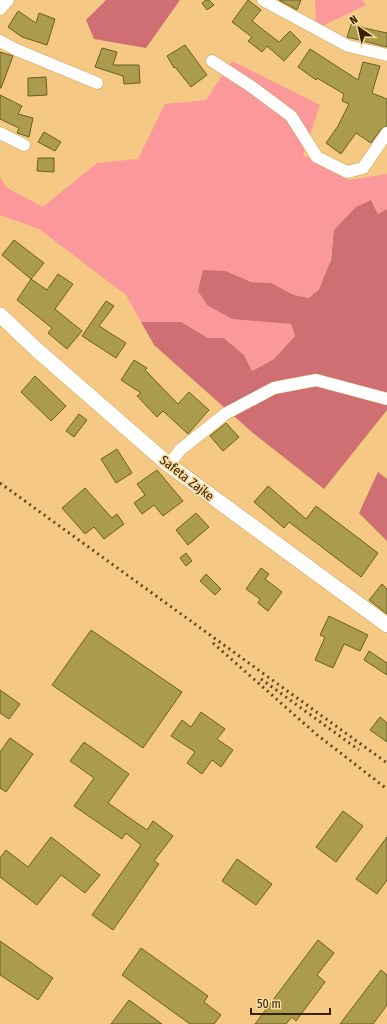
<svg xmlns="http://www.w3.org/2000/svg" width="387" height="1024" viewBox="0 0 387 1024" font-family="'Fira Sans Condensed',sans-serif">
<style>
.green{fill:#fb989b}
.forest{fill:#cf6f73}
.building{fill:#ab9c4d;stroke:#6b5f22}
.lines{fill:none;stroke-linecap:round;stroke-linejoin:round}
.minor-casing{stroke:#cda25c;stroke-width:13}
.major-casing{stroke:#cda25c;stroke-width:16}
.minor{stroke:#fff;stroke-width:12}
.major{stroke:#fff;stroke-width:15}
.rail{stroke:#604922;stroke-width:3;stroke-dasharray:2 4;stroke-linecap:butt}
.labels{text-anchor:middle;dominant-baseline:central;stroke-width:3.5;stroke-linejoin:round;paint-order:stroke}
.street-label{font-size:13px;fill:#342305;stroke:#fbd8a1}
</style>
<rect width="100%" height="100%" fill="#f5c983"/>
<g class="green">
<polygon points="315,0 362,0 366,5 316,29"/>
<path d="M232 61 320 105 303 155 349 180 387 174V209L378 214 372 200 334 230C331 256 330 280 309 298L294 295 271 283 251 282 226 271 264 321 291 324 295 336 274 359 252 371 244 355 225 338H208L181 322H141L126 295 39 229 0 215V177L7 188 43 207 97 163 138 159 165 104 206 100Z"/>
</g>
<g class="forest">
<polygon points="106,0 180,0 146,48 94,39 86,20"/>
<polygon points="371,200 378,214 387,209 387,410 324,489 253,433 154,345 141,322 181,322 208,338 224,338 244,355 252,371 274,359 295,336 291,324 232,319 207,305 198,291 203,270 226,271 251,282 271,283 294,295 309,298 319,289 331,260 334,230 356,207"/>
<polygon points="378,472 387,479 387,541 359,513"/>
</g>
<g class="building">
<polygon points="206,0 209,0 214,5 207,10 202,3"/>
<polygon points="248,0 261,10 252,21 279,42 290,31 301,42 284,61 267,46 262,52 248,41 252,37 232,22"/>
<polygon points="279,0 301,0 297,10"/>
<polygon points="18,11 36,23 39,13 55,19 47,45 22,37 8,27"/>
<polygon points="352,22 364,28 387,33 387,47 347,37"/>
<polygon points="185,45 207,75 191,87 175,67 174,68 167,56"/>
<polygon points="102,48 117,52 113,65 139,65 140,83 124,84 123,76 95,67"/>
<polygon points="310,49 358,80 363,62 380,66 372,93 387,99 387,126 381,129 371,143 356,133 341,154 326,143 338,126 349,104 342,101 344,94 317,78 316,80 298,67"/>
<polygon points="0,52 13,56 1,88 0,88"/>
<polygon points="46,77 47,95 28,96 28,78"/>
<polygon points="0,95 22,106 18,114 33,118 29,137 17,133 19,128 0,119"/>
<polygon points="44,132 61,142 55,151 38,142"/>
<polygon points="38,158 54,158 54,172 37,171"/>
<polygon points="14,240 44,263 31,279 2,255"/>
<polygon points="58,274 73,284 55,309 82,331 67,349 48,333 52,328 17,300 31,279 47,290"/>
<polygon points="106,301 114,306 99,326 126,343 116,358 82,336"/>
<polygon points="134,360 147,368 145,370 178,404 189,392 209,410 188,434 163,411 157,417 137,396 141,393 121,380"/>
<polygon points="35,376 66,406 51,421 21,392"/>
<polygon points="79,414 87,420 74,437 66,431"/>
<polygon points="226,423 239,437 223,451 210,436"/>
<polygon points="117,449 132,473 116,483 101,459"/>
<polygon points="157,470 183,501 163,516 154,505 142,514 134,503 145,495 137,484"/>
<polygon points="268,486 306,519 316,506 378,553 361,577 289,522 284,528 254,502"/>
<polygon points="85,488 112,518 117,514 124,524 104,539 94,527 85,534 62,508"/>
<polygon points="196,513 209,527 188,545 176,530"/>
<polygon points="186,553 192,561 186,566 180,558"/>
<polygon points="261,568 269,574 265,579 282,592 268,611 258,603 260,599 246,589"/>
<polygon points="206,574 221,589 215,595 200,581"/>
<polygon points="382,584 387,589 387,614 369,600"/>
<polygon points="329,616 368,635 360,651 344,644 333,668 315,660 325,637 320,635"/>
<polygon points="91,630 182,692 143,748 52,685"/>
<polygon points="369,651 387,663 387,675 364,660"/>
<polygon points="0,690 20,704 9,719 0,713"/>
<polygon points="201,712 225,729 217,739 233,750 221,767 212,760 202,774 187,763 195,752 171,736 182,720 191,727"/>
<polygon points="380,717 387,723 387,742 370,730"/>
<polygon points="10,738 33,754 6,792 0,788 0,752"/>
<polygon points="84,742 129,774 108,803 147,830 153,821 173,836 154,861 159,864 113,930 92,915 141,845 126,833 122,839 74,806 94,778 70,761"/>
<polygon points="343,811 363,826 336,862 316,847"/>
<polygon points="51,837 100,875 85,893 61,875 37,905 0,877 0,858 6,850 28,867"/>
<polygon points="387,837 387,880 377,894 356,879"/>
<polygon points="237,859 272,884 256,905 222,881"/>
<polygon points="318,940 334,953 317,975 325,982 296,1021 292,1017 286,1024 255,1024"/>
<polygon points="0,941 53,978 38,1000 0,975"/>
<polygon points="141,948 208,996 204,1002 221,1015 214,1024 190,1024 122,975"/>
<polygon points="381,970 387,975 387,1005 373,1024 340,1024"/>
<polygon points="129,1000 162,1024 111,1024"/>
</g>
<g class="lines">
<defs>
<g id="minor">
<polyline points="263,0 348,46 387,55"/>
<polyline points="0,9 8,0"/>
<polyline points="0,41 17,50 97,83"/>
<polyline points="212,61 252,87 291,116 317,157 347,172 363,168 387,133"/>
<polyline points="0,133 24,145"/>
<polyline points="169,465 180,450 225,414 274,388 316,380 387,399"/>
</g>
<polyline id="major" points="0,315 37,350 169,465 387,625"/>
</defs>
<use href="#minor" class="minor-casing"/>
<use href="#major" class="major-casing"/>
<use href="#minor" class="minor"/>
<use href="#major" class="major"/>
<g class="rail">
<polyline points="0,483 387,763"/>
<polyline points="213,643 316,734 387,789"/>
<polyline points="261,679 359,750"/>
</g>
</g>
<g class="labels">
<g class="street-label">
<text transform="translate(187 478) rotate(38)">Safeta Zajke</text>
</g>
</g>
<g transform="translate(359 28) rotate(326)" stroke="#fbd8a1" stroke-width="3" paint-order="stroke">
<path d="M0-3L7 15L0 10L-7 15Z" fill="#342305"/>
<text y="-6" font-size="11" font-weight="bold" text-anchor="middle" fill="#342305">N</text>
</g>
<path d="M251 1008v6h79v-6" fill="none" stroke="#342305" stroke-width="2"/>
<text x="257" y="1008" font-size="12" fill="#342305" stroke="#fbd8a1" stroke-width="3" paint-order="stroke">50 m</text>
</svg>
